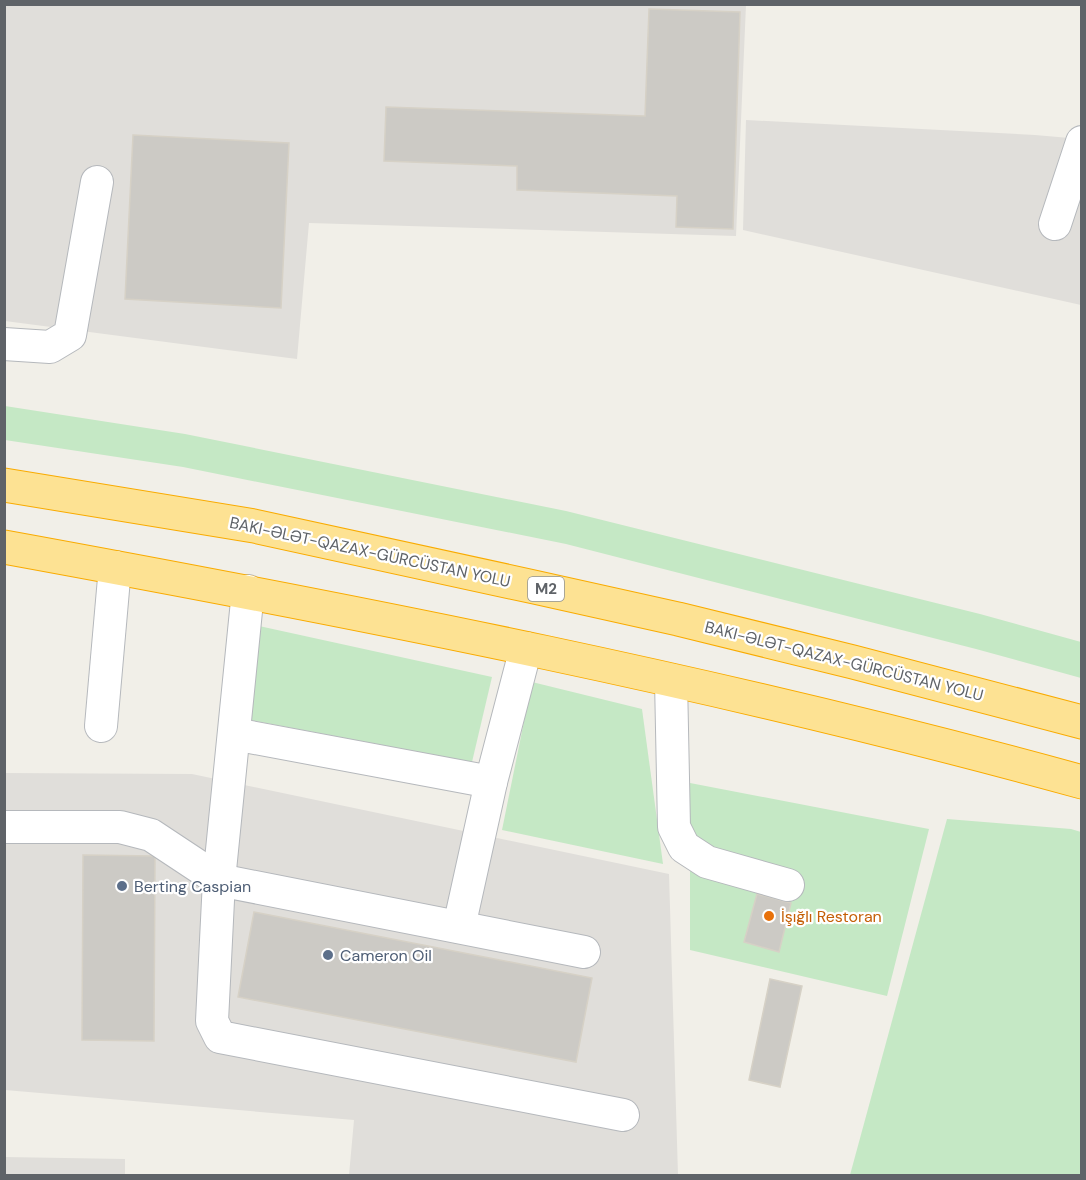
<svg xmlns="http://www.w3.org/2000/svg" width="1086" height="1180" viewBox="0 0 1086 1180" font-family="'DM Sans',sans-serif">
<style>
.industrial{fill:#e0deda}
.green{fill:#c5e8c5}
.building{fill:#cccac5;stroke:#d6d1c6;stroke-width:1.5}
.lines{fill:none;stroke-linecap:round;stroke-linejoin:round}
.minor-casing{stroke:#b5b8bc;stroke-width:34}
.highway-casing{stroke:#f9ab00;stroke-width:35}
.minor{stroke:#fff;stroke-width:32}
.highway{stroke:#fde293;stroke-width:33}
.service-dot{fill:#5c6f8a;stroke:#fff;stroke-width:2}
.food-dot{fill:#e8710a;stroke:#fff;stroke-width:2}
.labels{text-anchor:middle;dominant-baseline:central;stroke-width:4.5;stroke-linejoin:round;paint-order:stroke}
.shield{fill:#fff;stroke:#8f9295;stroke-width:1.5}
.shield-label{font-size:15px;font-weight:bold;fill:#5f6368}
.street-label{font-size:16px;fill:#5f6368;stroke:#fff}
.service-label{font-size:16px;fill:#4e5e75;stroke:#fff;text-anchor:start}
.food-label{font-size:16px;fill:#c56008;stroke:#fff;text-anchor:start}
</style>
<rect width="100%" height="100%" fill="#f1efe8"/>
<g class="industrial">
<polygon points="5,5 746,5 736,236 309,223 297,359 5,321"/>
<polygon points="746,120 1035,135 1081,139 1081,305 743,230"/>
<polygon points="4,773 192,774 669,874 678,1175 349,1175 354,1120 5,1090"/>
<polygon points="5,1157 125,1159 125,1175 5,1175"/>
</g>
<g class="green">
<polygon points="5,406 185,434 566,511 980,614 1081,642 1081,678 976,649 566,544 183,467 5,440"/>
<polygon points="259,626 492,677 472,762 250,720"/>
<polygon points="532,682 642,709 663,864 502,830"/>
<polygon points="690,783 929,829 887,996 690,950"/>
<polygon points="947,819 1071,829 1081,832 1081,1175 850,1175"/>
</g>
<g class="building">
<polygon points="649,9 740,12 733,229 676,227 677,196 517,190 517,166 384,161 386,107 645,116"/>
<polygon points="133,135 289,143 281,308 125,299"/>
<polygon points="83,855 155,856 154,1041 82,1040"/>
<polygon points="757,894 791,903 779,952 744,942"/>
<polygon points="254,912 592,978 576,1062 238,997"/>
<polygon points="770,979 802,986 780,1087 749,1080"/>
</g>
<g class="lines">
<defs>
<g id="minor">
<polyline points="1055,224 1082,142"/>
<polyline points="4,344 50,347 70,335 97,182"/>
<polyline points="248,591 219,880 212,1021 220,1037 623,1115"/>
<polyline points="671,680 674,827 684,847 707,862 788,885"/>
<polyline points="101,726 115,567"/>
<polyline points="234,734 491,782"/>
<polyline points="4,827 120,827 151,835 219,880 584,952"/>
<polyline points="459,927 491,782 526,648"/>
</g>
<g id="highway">
<polyline points="4,485 254,526 534,587 678,619 853,662 1082,722"/>
<path d="M4 547C366 613 727 684 1082 782"/>
</g>
</defs>
<use href="#minor" class="minor-casing"/>
<use href="#highway" class="highway-casing"/>
<use href="#minor" class="minor"/>
<use href="#highway" class="highway"/>
</g>
<g class="service-dot">
<circle cx="122" cy="886" r="6"/>
<circle cx="328" cy="955" r="6"/>
</g>
<circle class="food-dot" cx="769" cy="916" r="6"/>
<g class="labels">
<rect class="shield" x="528" y="577" width="36" height="24" rx="4.5"/>
<g class="shield-label">
<text x="546" y="589">M2</text>
</g>
<g class="street-label">
<text transform="translate(370 552) rotate(12)">BAKI-ƏLƏT-QAZAX-GÜRCÜSTAN YOLU</text>
<text transform="translate(844 661) rotate(14)">BAKI-ƏLƏT-QAZAX-GÜRCÜSTAN YOLU</text>
</g>
<g class="service-label">
<text x="134" y="886">Berting Caspian</text>
<text x="340" y="955">Cameron Oil</text>
</g>
<g class="food-label">
<text x="781" y="916">İşığlı Restoran</text>
</g>
</g>
<rect width="1086" height="1180" fill="none" stroke="#5f6368" stroke-width="12"/>
</svg>
